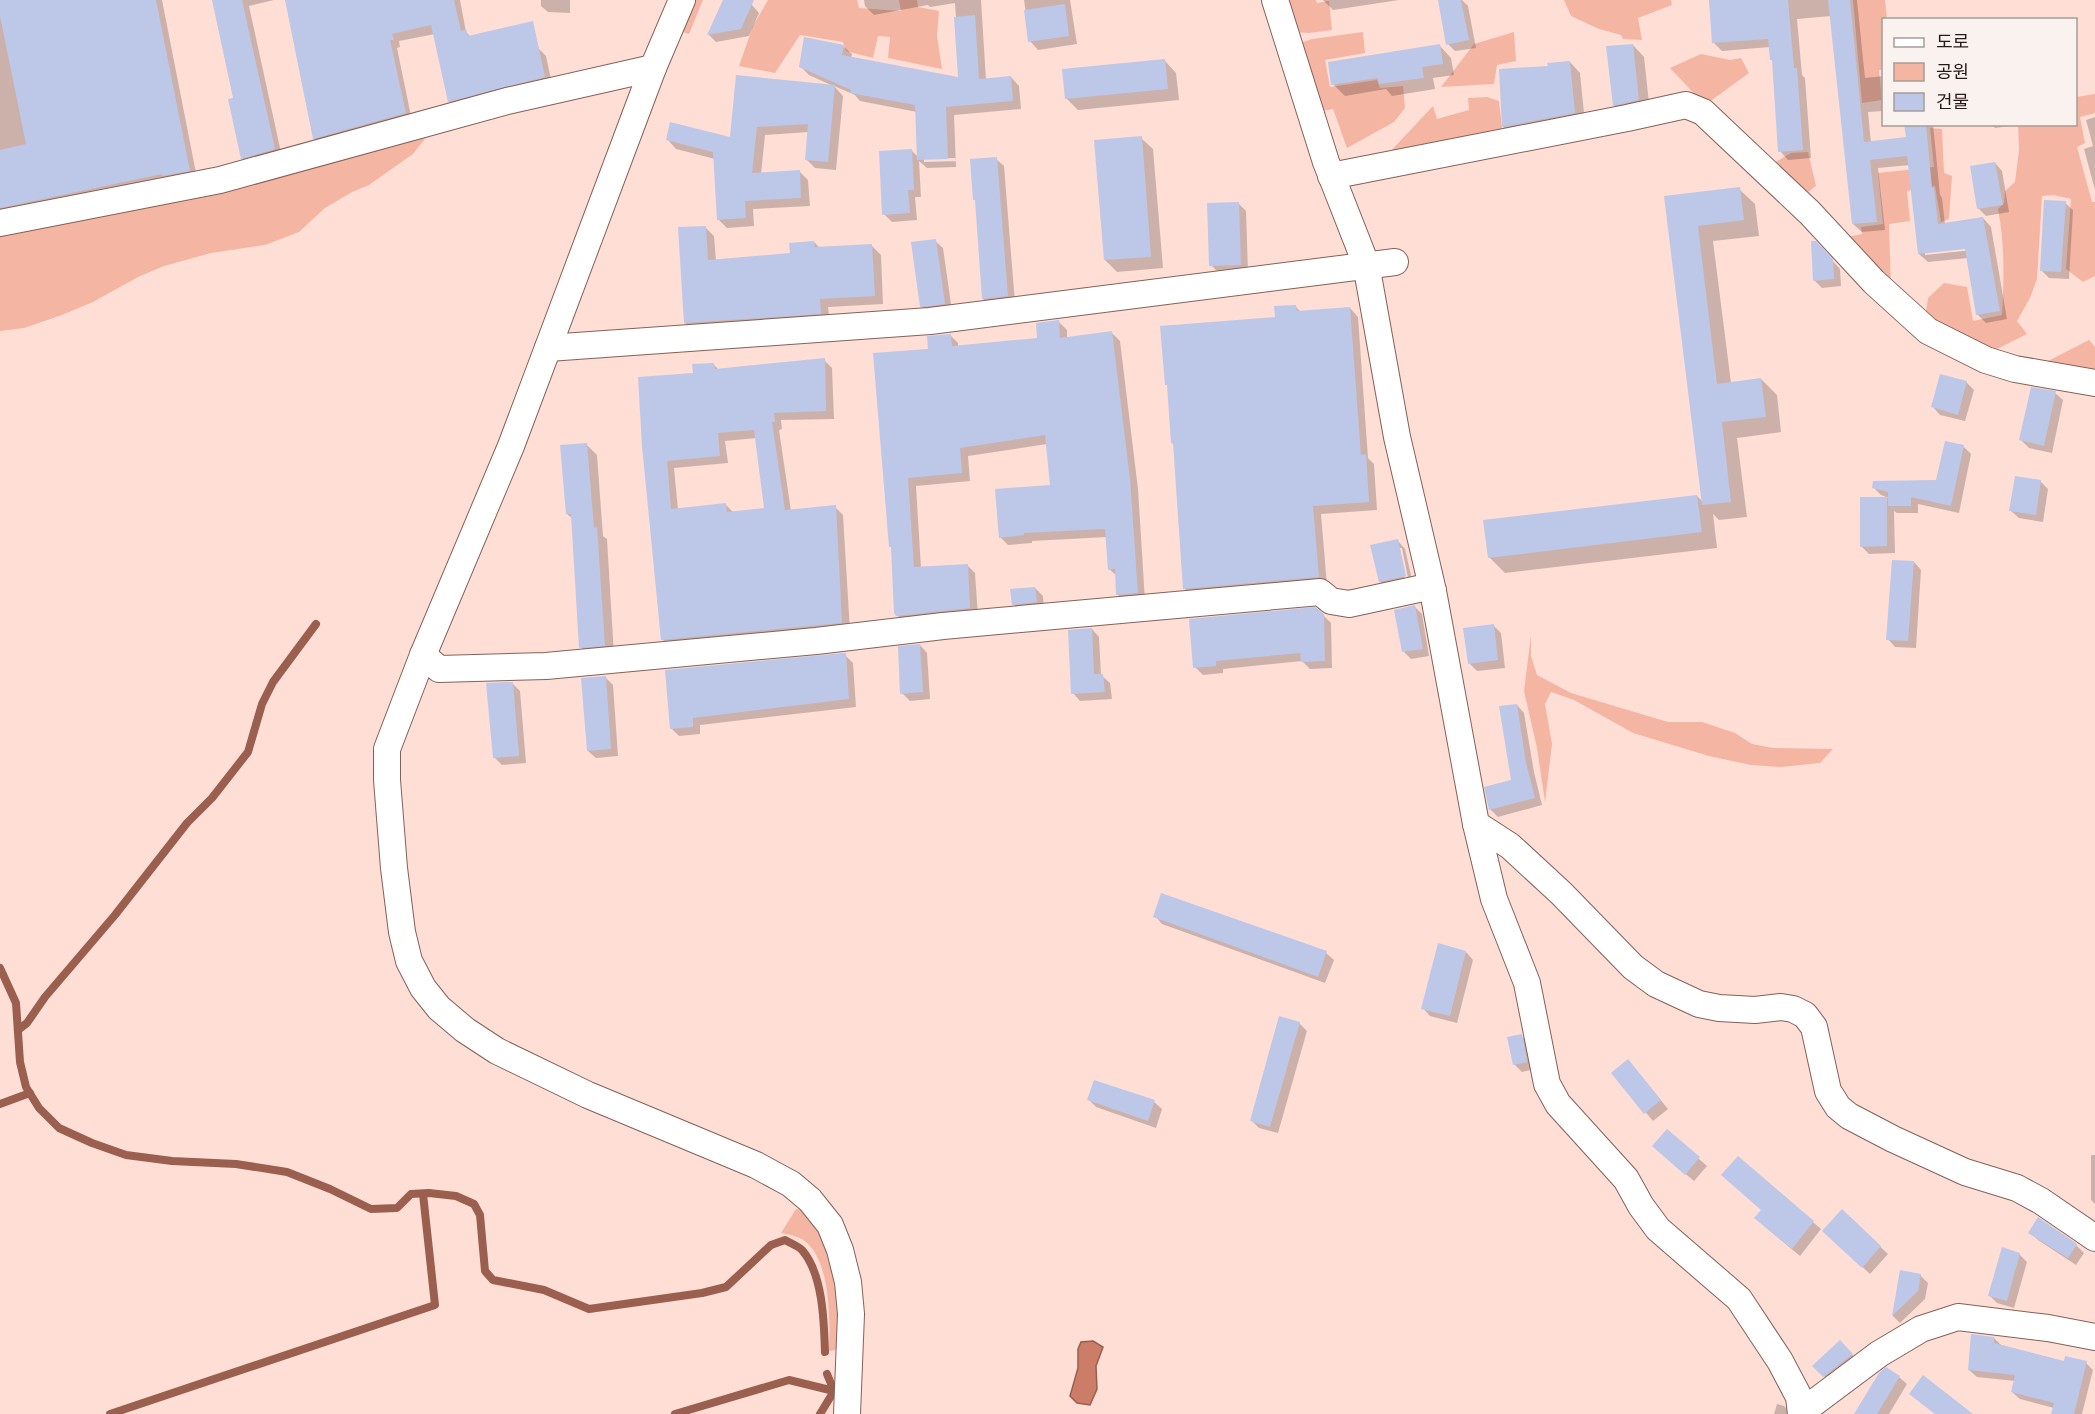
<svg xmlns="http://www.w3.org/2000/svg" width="2095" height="1414" viewBox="0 0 2095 1414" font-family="'PT Sans','Noto Sans KR',sans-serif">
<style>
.green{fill:#f5b5a3}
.water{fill:#cb7d67;stroke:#9a5f4f;stroke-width:1.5}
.shadow{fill:#0003;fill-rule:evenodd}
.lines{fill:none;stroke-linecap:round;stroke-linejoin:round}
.stream{stroke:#9a5f4f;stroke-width:8}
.building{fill:#bdc7e8;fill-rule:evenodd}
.minor-casing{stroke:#846158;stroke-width:28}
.minor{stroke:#fff;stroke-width:26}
</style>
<rect width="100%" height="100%" fill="#ffded5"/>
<g class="green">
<polygon points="689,0 703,0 689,34 677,30"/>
<polygon points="768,0 857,0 859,8 901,11 899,0 917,0 918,7 939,11 937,36 942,69 888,58 890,37 878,36 873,58 846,51 843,42 800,35 775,73 739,66 753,26"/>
<polygon points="1283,0 1316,0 1317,3 1329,1 1332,30 1309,33 1294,32"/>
<polygon points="1564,0 1671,0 1672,5 1638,18 1642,40 1623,39 1621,35 1599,29 1571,16"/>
<polygon points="1853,0 1885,0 1887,19 1884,20 1883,70 1879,70 1882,100 1862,103"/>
<polygon points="1363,32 1365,53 1325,60 1330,87 1377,80 1380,88 1403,86 1405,108 1394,122 1347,148 1333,109 1317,112 1297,44 1312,39"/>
<polygon points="1514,32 1516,61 1497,65 1494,84 1441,87 1474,44"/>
<polygon points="1701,54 1730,60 1741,58 1749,73 1705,105 1670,68"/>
<path d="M2095 94V113L2080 117 2085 143 2077 147 2092 202H2095V276L2083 282 2066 269 2071 199 2054 195 2042 196 2037 279 2030 298 2017 321 2027 334 1989 353 1933 323 1926 311 1928 298 1944 283 1967 287 1973 321 2002 315C2004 279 2005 245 1998 209L2004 203 2005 191 2015 182 2019 150 2018 125 2076 124V97Z"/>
<polygon points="1487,97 1499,101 1503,136 1387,155 1433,106 1437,119 1469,110 1468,98"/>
<polygon points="1930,128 1942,129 1944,173 1952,176 1949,219 1941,222 1935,186 1907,191 1910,221 1889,224 1891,288 1842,238 1862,234 1861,227 1883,224 1878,173 1934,167"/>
<polygon points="432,130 413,154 369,185 352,192 325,208 299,232 265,245 211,253 164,266 138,277 93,302 62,315 24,328 0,331 0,231"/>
<polygon points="1808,152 1816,186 1803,196 1772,164 1791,153"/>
<polygon points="2089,340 2095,347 2095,372 2048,361"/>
<polygon points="1531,635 1531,656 1537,675 1571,693 1668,722 1702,722 1735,733 1752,744 1773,748 1833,749 1820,763 1781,767 1751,765 1709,756 1633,733 1574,700 1551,692 1545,704 1552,744 1545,802 1537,748 1524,691"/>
<path d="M796 1209 808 1210 834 1255 843 1349 829 1351C830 1321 831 1265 807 1243 800 1236 790 1235 781 1233Z"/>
</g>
<polygon class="water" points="1093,1341 1103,1347 1096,1366 1097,1389 1090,1405 1077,1403 1070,1396 1078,1368 1078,1349 1081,1342"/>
<g class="shadow">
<polygon points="0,0 162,0 197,178 0,220"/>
<polygon points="214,0 274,0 249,6 282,157 250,166 242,158 235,99"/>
<polygon points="286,0 460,0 466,32 471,37 538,48 546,56 552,84 457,109 449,101 435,34 399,41 400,47 397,48 412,121 322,146 314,138"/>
<polygon points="541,0 570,0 570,13 548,12 541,6"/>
<polygon points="725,0 735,0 752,5 759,13 749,36 716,42 709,35"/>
<path d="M864 0H981L986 80 1011 77 1019 86 1021 109 954 115 956 167 927 168 919 161 921 197H915L917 220 892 222 884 214 912 151 918 157 917 112 860 101 855 95 834 86 843 96 836 170 815 168 806 159 809 132 765 135 761 174 799 171 808 180 810 206 753 209 754 226 727 228 718 219 715 159 676 149 668 140 731 139 833 86 809 75 801 67 843 46 852 54 851 58 960 79 955 3 930 7 928 5 874 15 865 6ZM955 158 956 161 924 162V159Z"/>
<polygon points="1024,0 1070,0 1077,44 1038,50 1030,41"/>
<polygon points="1323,0 1399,0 1333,10"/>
<polygon points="1439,0 1462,0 1468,6 1476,48 1455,51 1448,44"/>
<path d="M1710 0H1857L1865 78 1884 76V111L1868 112 1871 143 1907 138 1906 124H1933L1940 195 1942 198 1945 224 1983 218 1991 227 2007 319 1986 323 1977 314 1968 258 1928 262 1919 254 1910 165 1878 168 1885 230 1862 232 1853 224 1831 16 1797 19 1802 75 1805 78 1811 158 1788 160 1780 151 1773 61 1771 59 1770 47 1722 51 1713 42ZM1973 247V250L1925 255V252Z"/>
<polygon points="1633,45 1644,57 1650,112 1626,117 1614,105"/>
<polygon points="1440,46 1451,58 1454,75 1433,78 1435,89 1392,96 1386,89 1345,96 1333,84"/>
<polygon points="1165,61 1176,73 1179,100 1078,110 1066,98"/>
<polygon points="1570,62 1580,73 1585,123 1514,137 1503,127 1549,67"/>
<polygon points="2095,117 2095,190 2084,149 2093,146 2086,120"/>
<polygon points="1992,124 2024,124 1995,128"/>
<polygon points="1141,138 1153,149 1163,268 1117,272 1105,260"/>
<polygon points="996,159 1004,166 1015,303 991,306 983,299"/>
<polygon points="1995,163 2002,171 2009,212 1986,216 1978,208"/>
<polygon points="1739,189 1755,204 1759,236 1713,241 1731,383 1761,379 1777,395 1781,432 1737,438 1747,517 1719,520 1713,514 1717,548 1505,573 1489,557 1697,496 1703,502 1666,198"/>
<polygon points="1238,203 1246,211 1248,272 1219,273 1211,265"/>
<polygon points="2065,203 2073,210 2069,279 2049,278 2041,270"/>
<polygon points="705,227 714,236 716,261 791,255 814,242 820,248 872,246 881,255 883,304 828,307 830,322 695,332 685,323"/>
<polygon points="935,241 943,248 952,311 929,314 921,306"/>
<polygon points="1823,251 1840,269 1841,286 1822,288 1814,280"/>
<polygon points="1296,307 1301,312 1350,308 1358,317 1368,458 1374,464 1377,510 1321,514 1327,585 1193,597 1185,589 1175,446 1172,443 1169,387 1166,384"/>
<polygon points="1058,321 1067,330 1067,339 1112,333 1120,341 1138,489 1145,601 1126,603 1118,595 1117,576 1109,569 1107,537 1032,541 1032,543 1008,545 1000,537 1051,487 1047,444 968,456 970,481 916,486 921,568 967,565 975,573 978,616 906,624 897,615 892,548 930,350 950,335 958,343 958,346 1039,340"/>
<path d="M824 360 832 368 834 419 781 420 782 429 779 430 791 511 835 507 843 515 850 631 671 648 663 640 644 446 695 374 713 364 719 370ZM757 438 766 509 733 512 726 505 678 510 674 468 728 463 725 441Z"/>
<polygon points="1966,382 1974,390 1965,421 1940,415 1933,407"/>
<polygon points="2055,393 2063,400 2052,453 2029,448 2021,440"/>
<polygon points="586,444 597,455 603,536 607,539 614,655 591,657 581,647 573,519 567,514"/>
<polygon points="1964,447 1971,454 1959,513 1918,504 1918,513 1897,513 1894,511 1895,553 1869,554 1861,546 1861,498 1889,498 1881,495 1874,488 1937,481"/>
<polygon points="2040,481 2048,489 2043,522 2019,518 2011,511"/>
<path d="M1398 541 1405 549 1413 584 1388 589 1380 582ZM1398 548H1402L1409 583 1406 584Z"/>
<polygon points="1914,562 1921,570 1916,648 1895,647 1888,639"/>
<polygon points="1035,588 1043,596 1044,610 1021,612 1013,604"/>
<polygon points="1415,607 1422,614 1429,656 1411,659 1404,652"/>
<polygon points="1323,615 1331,623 1332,668 1310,669 1302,661 1223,669 1223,673 1203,675 1195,667"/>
<polygon points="1493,625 1501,633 1505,668 1477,671 1470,664"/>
<polygon points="1092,629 1099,637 1101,675 1110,683 1112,699 1080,701 1073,693"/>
<polygon points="920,645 927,653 930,699 910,701 902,693"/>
<polygon points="845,655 853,663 856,707 700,725 700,734 679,736 671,728 667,671"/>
<polygon points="605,677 613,685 618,756 596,758 588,751"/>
<polygon points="512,683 520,691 526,763 502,765 494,757"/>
<polygon points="1517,705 1524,713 1534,772 1542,805 1498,817 1490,809 1512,781"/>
<polygon points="1162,894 1326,953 1334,960 1325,983 1162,924 1155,916"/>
<polygon points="1466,952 1473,960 1457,1023 1430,1016 1423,1008"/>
<polygon points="1299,1023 1307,1031 1278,1133 1259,1128 1251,1120"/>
<polygon points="1521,1036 1529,1043 1534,1069 1522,1072 1514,1064"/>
<polygon points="1635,1069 1668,1109 1653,1121 1613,1073"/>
<polygon points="1089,1100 1154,1102 1162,1109 1156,1128 1096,1107"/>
<polygon points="1667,1131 1707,1166 1694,1181 1662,1154"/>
<polygon points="2091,1155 2095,1155 2095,1204 2091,1200"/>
<polygon points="1738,1158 1821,1229 1800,1256 1764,1226 1762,1210"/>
<polygon points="1842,1211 1888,1254 1870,1274 1831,1238"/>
<polygon points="2030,1232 2076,1245 2084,1253 2076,1265 2038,1240"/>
<polygon points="2019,1254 2027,1262 2014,1308 1997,1303 1990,1296"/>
<polygon points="1901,1271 1920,1275 1928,1283 1925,1299 1900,1323 1893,1316"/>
<polygon points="1994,1338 2001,1345 2065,1362 2086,1363 2093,1370 2082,1414 2053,1414 2054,1408 2020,1399 2012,1392 2015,1381 1977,1377 1969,1370"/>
<polygon points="1840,1342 1859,1362 1832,1384 1814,1366"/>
<polygon points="1899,1377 1907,1384 1889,1414 1856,1414"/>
<polygon points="1777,1404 1784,1406 1792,1414 1774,1414"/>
</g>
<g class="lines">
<g class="stream">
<path d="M0 968 16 1003 20 1062 26 1087 39 1108 59 1128 92 1143 126 1155 172 1161 236 1164 287 1172 330 1189 371 1209 397 1208 411 1194 429 1193 456 1196 474 1204 480 1215 485 1271 493 1280 544 1290 589 1309 702 1293 726 1287 771 1245 785 1240C790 1243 798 1246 802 1250 823 1274 824 1322 825 1352"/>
<polyline points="18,1030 27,1023 45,997 115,915 187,823 212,798 248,752 262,704 273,682 316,624"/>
<polyline points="0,1104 30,1093"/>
<polyline points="827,1374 834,1391"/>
<polyline points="110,1414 435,1305 423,1194"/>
<polyline points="675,1414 789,1380 834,1391"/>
<polyline points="820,1414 834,1391"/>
</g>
</g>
<g class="building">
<polygon points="0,0 156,0 190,171 162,176 162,174 0,208 0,150 26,144 0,16"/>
<polygon points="212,0 242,0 275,149 241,159 228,99 233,98"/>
<polygon points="285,0 454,0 461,31 466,29 468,36 533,21 545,77 448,102 431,25 392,34 394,40 390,40 406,113 313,139"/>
<polygon points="723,0 754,0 741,29 707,35"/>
<polygon points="1438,0 1461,0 1469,40 1446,45"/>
<polygon points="1709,0 1788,0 1794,68 1797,68 1803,150 1778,152 1772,60 1770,60 1768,39 1712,43"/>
<polygon points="1828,0 1850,0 1864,142 1906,137 1904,124 1926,124 1932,188 1934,188 1938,224 1983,217 2000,311 1976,315 1965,249 1918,254 1907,156 1870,160 1877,222 1852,224"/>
<polygon points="1065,4 1069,36 1028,42 1024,10"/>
<polygon points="975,15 979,79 1011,76 1013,101 946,107 948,159 917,160 915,105 850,93 851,90 799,67 804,37 844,45 842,55 958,77 954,17"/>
<polygon points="1440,44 1443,64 1422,67 1424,78 1379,84 1378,78 1331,85 1328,62"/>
<polygon points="1633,44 1639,100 1613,106 1606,46"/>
<polygon points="1165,59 1168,89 1065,99 1062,69"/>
<polygon points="1570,61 1575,113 1502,127 1499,69 1548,66 1547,63"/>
<polygon points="736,75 835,85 828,162 805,160 808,124 757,127 752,173 800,170 801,198 745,201 746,218 717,220 713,152 666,140 670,122 730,137"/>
<polygon points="1142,136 1151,257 1104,260 1094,140"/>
<polygon points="912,149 914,190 908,190 910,213 882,215 879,151"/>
<polygon points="997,157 1008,296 982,299 975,200 973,200 970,159"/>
<polygon points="1995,162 2003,205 1977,209 1970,166"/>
<polygon points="1740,187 1744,220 1698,226 1717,384 1761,378 1766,417 1722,422 1731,502 1702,505 1664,196"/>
<polygon points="2044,200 2066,201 2061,272 2040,271"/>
<polygon points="1239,202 1241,265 1209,266 1207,203"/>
<polygon points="706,226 708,260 790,253 789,243 814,241 815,247 872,244 875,296 820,299 821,314 684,323 678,227"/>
<polygon points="936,239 945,304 920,307 911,242"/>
<polygon points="1811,241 1816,241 1833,259 1834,279 1813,281"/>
<polygon points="1296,305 1297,311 1350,307 1361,455 1366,454 1369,502 1313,506 1319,577 1183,589 1173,443 1171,443 1167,385 1165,385 1160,326 1275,317 1274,306"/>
<polygon points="1059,320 1060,338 1112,331 1130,479 1138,593 1116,595 1115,569 1108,570 1105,529 1024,533 1024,535 999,538 995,489 1050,485 1045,435 960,448 962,473 908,478 914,567 968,564 970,608 896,616 894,613 891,547 889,547 873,353 928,349 927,336 951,334 952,346 1037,338 1036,323"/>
<path d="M825 358 826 411 774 413 775 422H772L785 510 836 505 842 623 661 640 642 446 638 377 693 373 692 364 714 363 715 369ZM754 430 764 508 727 512 726 503 671 509 667 461 720 456 718 433Z"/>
<polygon points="1940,374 1967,381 1958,415 1931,407"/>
<polygon points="2031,387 2056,391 2044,446 2019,440"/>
<polygon points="1945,441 1964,445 1951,506 1911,497 1911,506 1888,506 1888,492 1872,488 1873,481 1936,480"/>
<polygon points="587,443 594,528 597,527 605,646 579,648 571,514 566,514 560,445"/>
<polygon points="2015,476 2041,480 2036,515 2009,511"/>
<polygon points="1697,495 1702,532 1488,558 1483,520"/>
<polygon points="1860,497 1887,497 1887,546 1860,547"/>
<polygon points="1398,539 1406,576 1379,582 1370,545"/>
<polygon points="1892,560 1914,561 1908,641 1886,640"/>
<polygon points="1035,587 1037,602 1012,605 1010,589"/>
<polygon points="1415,605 1423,649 1402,652 1394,610"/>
<polygon points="1315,607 1324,614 1325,661 1301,662 1300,653 1216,661 1216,666 1193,668 1189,619"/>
<polygon points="1494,624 1498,660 1468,664 1463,628"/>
<polygon points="1092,628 1094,674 1103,674 1105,692 1071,694 1068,630"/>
<polygon points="920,644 923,692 900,694 898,646"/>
<polygon points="843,653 846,653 849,699 693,718 693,727 670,729 665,670"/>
<polygon points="606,676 611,749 587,751 581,678"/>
<polygon points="513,682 519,756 493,758 486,683"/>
<polygon points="1517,704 1526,763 1535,798 1489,810 1484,787 1511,780 1499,706"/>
<polygon points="1161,893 1327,951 1318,977 1153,917"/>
<polygon points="1438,943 1466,951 1450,1016 1421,1009"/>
<polygon points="1279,1016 1300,1022 1270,1127 1250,1121"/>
<polygon points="1522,1034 1527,1062 1513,1065 1507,1037"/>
<polygon points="1628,1059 1661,1100 1644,1114 1611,1073"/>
<polygon points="1094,1080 1155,1100 1148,1121 1087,1100"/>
<polygon points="1667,1129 1700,1157 1685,1175 1652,1146"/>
<polygon points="1738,1156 1814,1221 1792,1249 1754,1218 1761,1210 1721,1175"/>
<polygon points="1842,1209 1881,1246 1862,1268 1822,1231"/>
<polygon points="2038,1217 2077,1244 2068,1258 2028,1233"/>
<polygon points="2002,1247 2020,1253 2007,1301 1988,1296"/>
<polygon points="1900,1270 1921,1274 1918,1291 1892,1316"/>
<polygon points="1971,1334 1994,1337 1994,1343 2064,1361 2065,1356 2087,1361 2074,1414 2051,1414 2054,1403 2011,1392 2015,1375 1968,1370"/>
<polygon points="1840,1340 1853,1354 1823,1377 1812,1366"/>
<polygon points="1886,1367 1900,1376 1877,1414 1854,1414 1879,1373"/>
<polygon points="1923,1375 1973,1414 1935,1414 1909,1394"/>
</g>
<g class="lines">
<defs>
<g id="minor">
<polyline points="682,0 653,68 511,446 423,655 387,749 387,780 394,868 402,932 409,961 423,988 439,1008 465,1030 497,1051 588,1095 756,1165 791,1184 810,1200 830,1225 840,1250 848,1282 851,1314 847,1414"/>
<polyline points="1275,0 1326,162 1366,264 1397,437 1433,591 1476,824 1510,846 1561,893 1633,967 1656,984 1699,1004 1719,1008 1755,1010 1781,1007 1793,1009 1805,1015 1814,1027 1828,1091 1838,1107 1849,1116 1893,1139 1965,1172 2017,1188 2041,1201 2095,1238"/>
<polyline points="1331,176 1627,118 1686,105 1703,112 1810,213 1874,282 1928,331 1986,360 2015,369 2095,383"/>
<polyline points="0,223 220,180 507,101 653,68"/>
<polyline points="548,348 930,321 1395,262"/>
<polyline points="423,655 439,669 546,666 816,641 943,626 1320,592 1331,601 1349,604 1423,588 1433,591"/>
<polyline points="1476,824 1494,899 1527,983 1547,1084 1558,1104 1626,1179 1641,1206 1658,1229 1739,1299 1780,1361 1799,1397 1801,1414"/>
<polyline points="1804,1414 1811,1405 1879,1354 1921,1329 1958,1317 2048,1328 2095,1337"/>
</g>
</defs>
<use href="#minor" class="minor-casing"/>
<use href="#minor" class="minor"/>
</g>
<rect x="1882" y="18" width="195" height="108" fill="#faf2ef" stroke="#a69c98" stroke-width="1.5"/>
<rect x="1894" y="38" width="30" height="9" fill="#ffffff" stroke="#a69c98" stroke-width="1.5"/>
<text x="1936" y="48" font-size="18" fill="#281a16">도로</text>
<rect x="1894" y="63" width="30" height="18" fill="#f5b5a3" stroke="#a69c98" stroke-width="1.5"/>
<text x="1936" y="78" font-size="18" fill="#281a16">공원</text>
<rect x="1894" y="93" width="30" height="18" fill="#bdc7e8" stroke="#a69c98" stroke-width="1.5"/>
<text x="1936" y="108" font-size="18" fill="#281a16">건물</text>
</svg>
